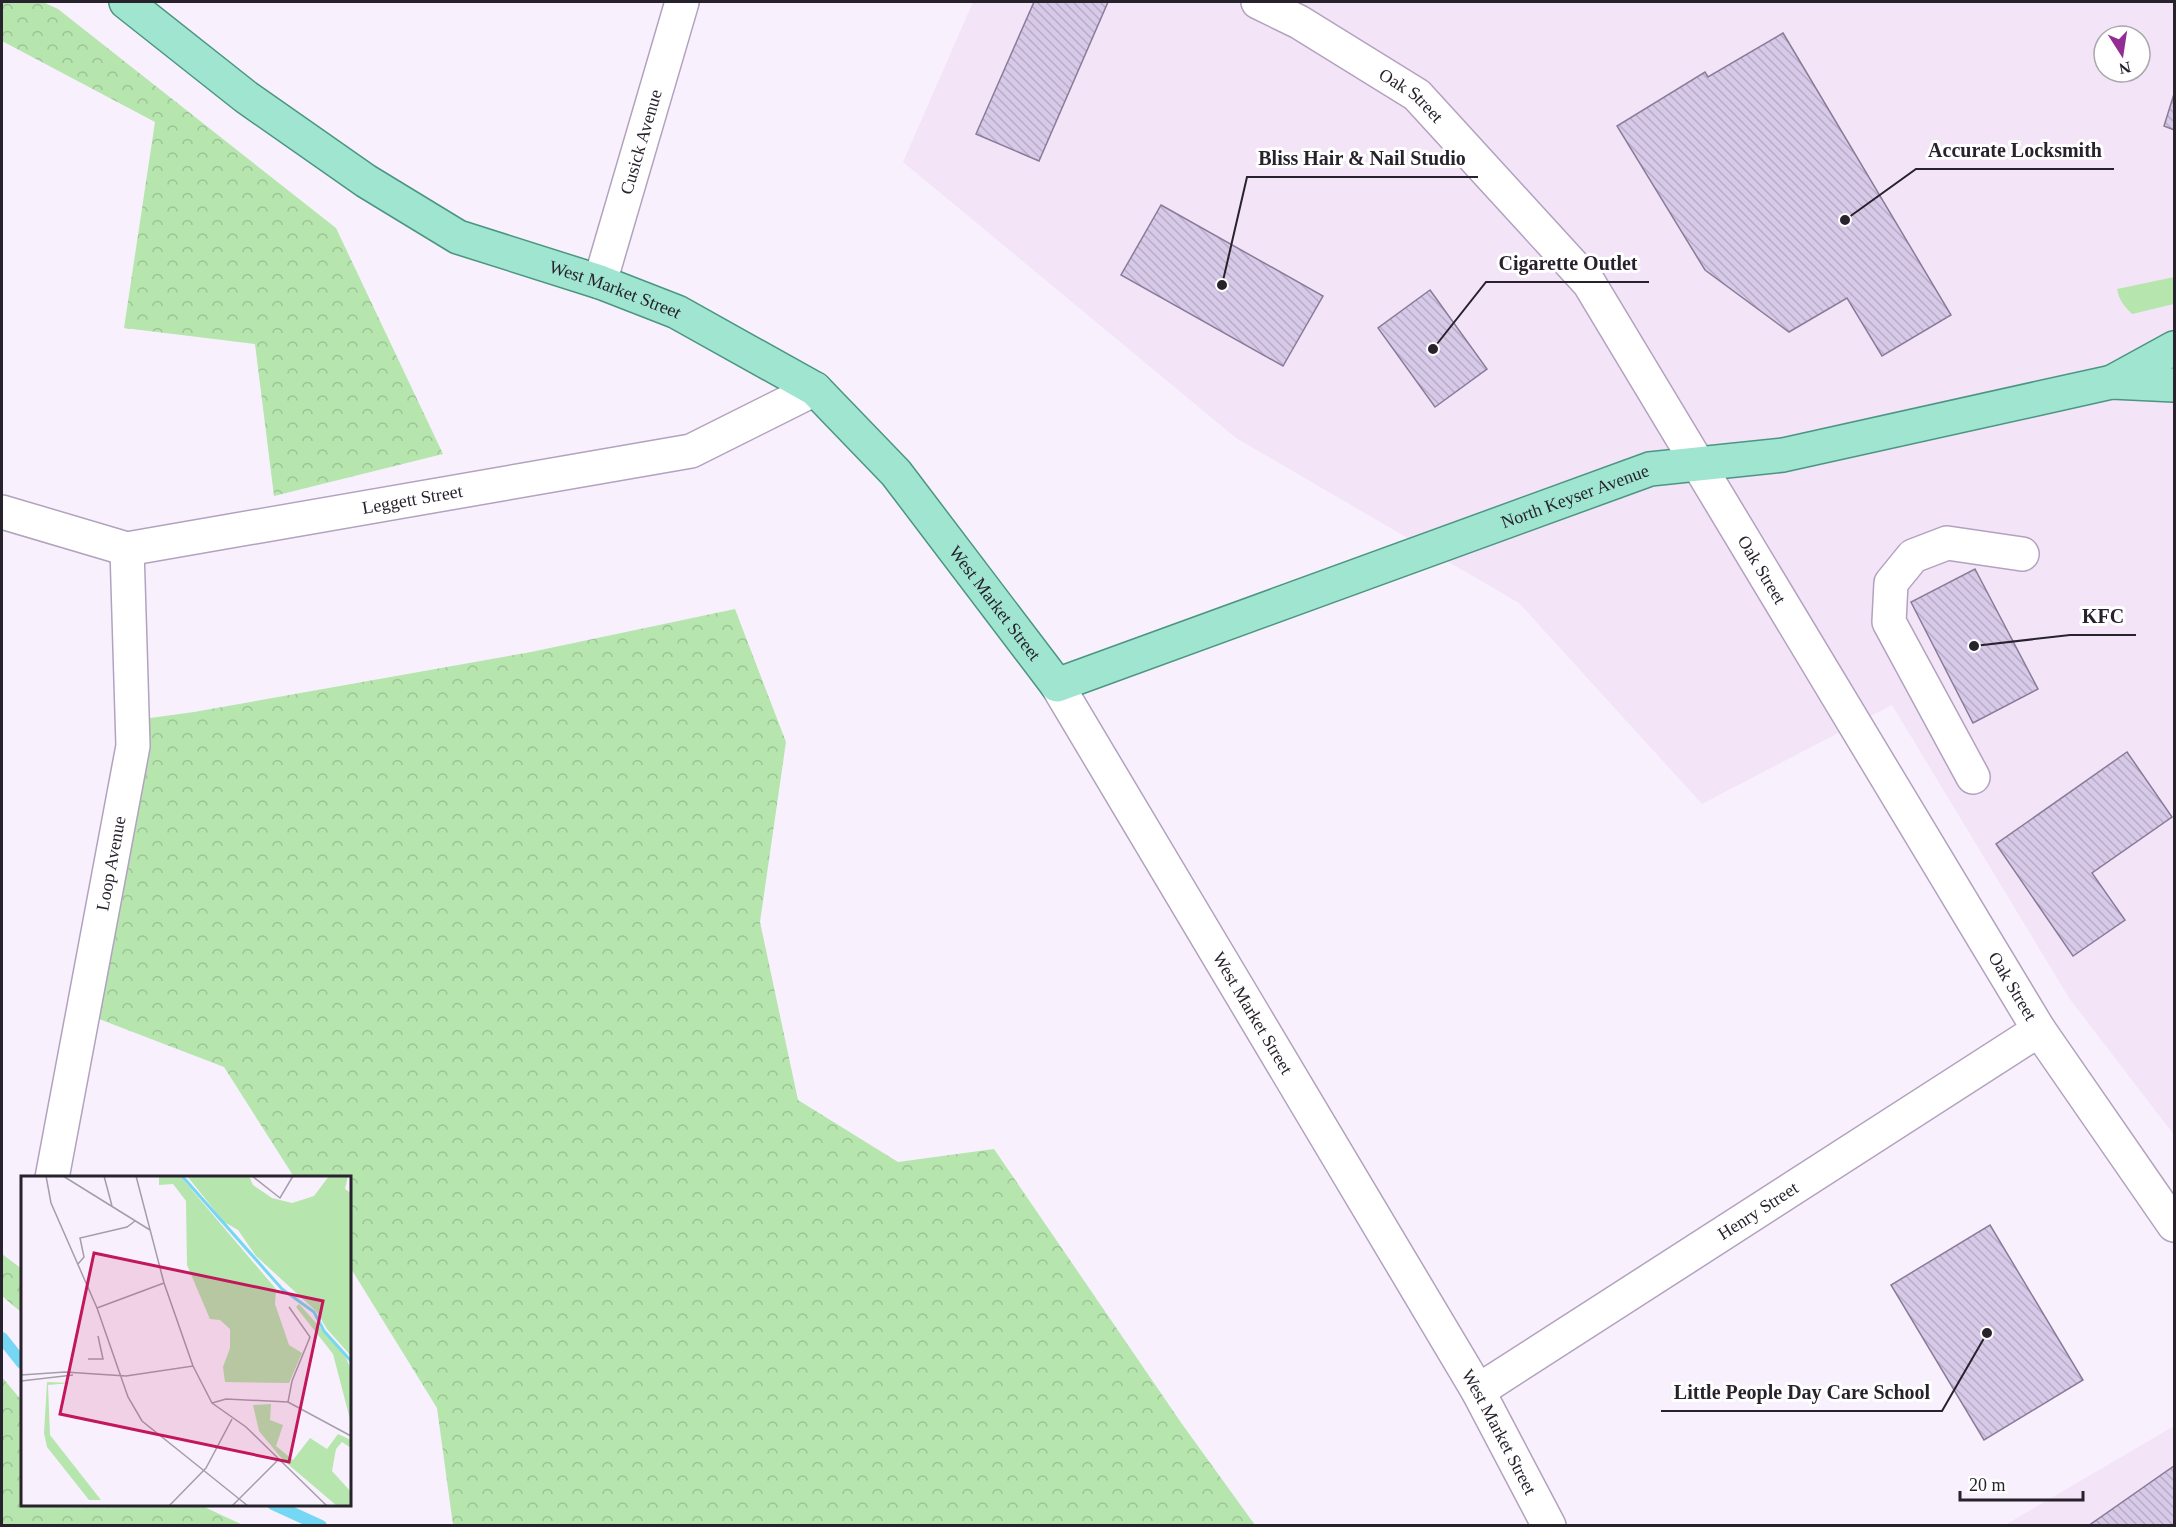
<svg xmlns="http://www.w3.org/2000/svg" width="2176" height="1527" viewBox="0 0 2176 1527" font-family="'Times New Roman',serif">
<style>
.commercial{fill:#f3e4f8;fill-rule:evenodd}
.green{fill:#b6e5ae}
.forest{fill:url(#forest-crowns)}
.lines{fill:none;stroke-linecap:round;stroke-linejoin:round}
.stream{stroke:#75d7f3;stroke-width:12}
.building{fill:url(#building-back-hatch);stroke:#897c99;stroke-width:1.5}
.minor-casing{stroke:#b3a2bf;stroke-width:36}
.major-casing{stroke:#4c9582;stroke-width:36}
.minor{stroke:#fff;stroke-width:33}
.major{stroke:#9fe5cf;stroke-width:33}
.labels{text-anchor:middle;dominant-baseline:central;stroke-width:6;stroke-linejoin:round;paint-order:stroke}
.street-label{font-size:18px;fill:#28222d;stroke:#fff}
.inset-river{fill:none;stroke:#75d7f3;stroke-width:3}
.inset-road{fill:none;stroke:#a59eaa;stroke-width:1.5}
.view{fill:#c2185b;fill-opacity:0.15;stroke:#c2185b;stroke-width:3}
.inset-edge{fill:none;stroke:#28222d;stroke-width:3}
.leader{fill:none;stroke:#28222d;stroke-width:2}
.callout-dot{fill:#28222d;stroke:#fff;stroke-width:2}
.callout-label{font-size:20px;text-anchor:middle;font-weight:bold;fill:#28222d;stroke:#fff;stroke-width:6;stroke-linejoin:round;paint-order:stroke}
</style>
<defs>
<pattern id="forest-crowns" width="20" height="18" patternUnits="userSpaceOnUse" patternTransform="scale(1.5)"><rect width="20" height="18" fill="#b6e5ae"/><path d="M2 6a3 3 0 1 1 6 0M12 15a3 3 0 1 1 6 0" fill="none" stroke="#9cc496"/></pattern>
<pattern id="building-back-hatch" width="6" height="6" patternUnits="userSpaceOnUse" patternTransform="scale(1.5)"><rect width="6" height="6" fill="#d7c9e8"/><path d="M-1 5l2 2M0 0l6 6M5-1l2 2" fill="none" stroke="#b9acc7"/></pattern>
</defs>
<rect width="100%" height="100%" fill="#f8f1fd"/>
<g class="commercial">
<path d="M973 2H2174V277L2117 289 2132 313 2174 304V1135L2069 998 1892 705 1702 804 1519 603 1236 438 903 162ZM2104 36H2140V72H2104Z"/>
<polygon points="2174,1426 2174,1525 2005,1525"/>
</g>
<path class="green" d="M2174 277V304L2132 314C2124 306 2119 300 2117 289Z"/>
<g class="forest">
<polygon points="2,2 43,2 58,9 336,228 443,454 274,496 255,344 124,328 155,122 2,41"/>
<polygon points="735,609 786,742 760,922 798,1100 898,1162 994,1149 1182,1424 1255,1525 453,1525 437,1408 350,1267 350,1178 294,1177 224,1067 99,1019 150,718 194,712 531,652"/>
<polygon points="2,1254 22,1269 22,1313 2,1296"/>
<polygon points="2,1377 22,1401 22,1504 200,1505 243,1525 2,1525"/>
</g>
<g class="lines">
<g class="stream">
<polyline points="2,1338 22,1363"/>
<polyline points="273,1504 321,1526"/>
</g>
</g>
<g class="building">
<polygon points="1034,2 1108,2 1039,161 976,134"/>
<polygon points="1783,33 1951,315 1882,356 1847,298 1789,332 1705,270 1617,126 1705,72 1708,77"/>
<polygon points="2174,94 2174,130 2164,126"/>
<polygon points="1161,205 1323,296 1283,366 1121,275"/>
<polygon points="1430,290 1487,369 1435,407 1378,328"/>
<polygon points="1975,569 2038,689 1973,723 1911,602"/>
<polygon points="2127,752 2172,817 2092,873 2125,920 2073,956 1996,844"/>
<polygon points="1990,1225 2083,1380 1984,1440 1891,1285"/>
<polygon points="2174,1466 2174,1526 2088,1526"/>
</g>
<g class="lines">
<defs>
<g id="minor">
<path id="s1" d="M1258 2 1299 22 1417 95 1589 283 2039 1030 2174 1225"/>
<path id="s2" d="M600 282 682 2"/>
<path id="s3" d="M2 512 127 549 691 451 815 389"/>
<path id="s4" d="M1057 685 1478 1391 1549 1526"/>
<polyline points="1973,777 1889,622 1891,583 1913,556 1947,543 2022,554"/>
<path id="s5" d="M52 1178 133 746 127 549"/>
<path id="s6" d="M1478 1391 2039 1030"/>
</g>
<g id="major">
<path id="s7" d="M126 2 246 97 366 181 458 237 600 282 677 312 815 389 896 473 1057 685 1650 469 1783 455 2112 382 2174 385"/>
<polyline points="2112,382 2174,348"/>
</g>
</defs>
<use href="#minor" class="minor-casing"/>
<use href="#major" class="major-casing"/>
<use href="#minor" class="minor"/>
<use href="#major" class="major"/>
</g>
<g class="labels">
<g class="street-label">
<text stroke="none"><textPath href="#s1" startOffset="180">Oak Street</textPath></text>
<text stroke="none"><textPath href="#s2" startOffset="146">Cusick Avenue</textPath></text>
<text stroke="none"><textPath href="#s7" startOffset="573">West Market Street</textPath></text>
<text stroke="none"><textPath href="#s7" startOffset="1731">North Keyser Avenue</textPath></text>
<text stroke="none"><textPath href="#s3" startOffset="420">Leggett Street</textPath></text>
<text stroke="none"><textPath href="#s1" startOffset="774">Oak Street</textPath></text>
<text stroke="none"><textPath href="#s7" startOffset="1077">West Market Street</textPath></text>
<text stroke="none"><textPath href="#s5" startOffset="320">Loop Avenue</textPath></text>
<text stroke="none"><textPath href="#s1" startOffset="1260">Oak Street</textPath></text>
<text stroke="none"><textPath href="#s4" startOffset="382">West Market Street</textPath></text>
<text stroke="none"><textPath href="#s6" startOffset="333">Henry Street</textPath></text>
<text stroke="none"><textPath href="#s4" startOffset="868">West Market Street</textPath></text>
</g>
</g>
<g transform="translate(21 1176)">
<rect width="330" height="330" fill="#f8f1fd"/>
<path d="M26 206 51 207 27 209 29 259 80 324H68L26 271 23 257Z" fill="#b6e5ae"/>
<path d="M138 0H159L255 113 254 128 268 169 281 177 268 207 204 206 202 191 209 172V153L199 144 189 143 166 89 165 25 152 8 138 9ZM166 0H228L232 9 251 22 271 27 293 20 308 0H327L324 13 330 17V180L306 153 295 135 235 80 217 54 203 46ZM278 128 324 179 330 194V247L312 178 275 131ZM250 228 249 244 262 249 255 270 272 284 289 262 306 273 317 258 330 264V272L321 266 315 273 311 295 330 316V330H316L262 284 238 255 232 229Z" fill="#b6e5ae"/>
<path class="inset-river" d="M161 0 261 113 293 136 303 155 330 185"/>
<path class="inset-road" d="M25 0 30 27 76 132 107 221 121 245 227 330M42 0 129 54M83 0 91 30M115 0 143 107 172 190M231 0 259 22 272 0M57 88 63 81 59 62 106 51 114 45M76 132 143 107M67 183H82L77 160M0 199 44 196 105 200 172 190 191 227 225 251 306 330M0 205 52 199M267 226 271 205 289 161 268 131M191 227 205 223 267 226 330 260M148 330 185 292 211 243M211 330 256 285"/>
<path class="view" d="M73 77 302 125 268 286 39 238Z"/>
<rect width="330" height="330" class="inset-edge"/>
</g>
<path class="leader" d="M1845 220L1916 169H2114M1222 285L1247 177H1478M1433 349L1486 282H1649M1974 646L2070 635H2136M1987 1333L1942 1411H1661"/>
<g class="callout-dot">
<circle cx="1845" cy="220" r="6"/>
<circle cx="1222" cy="285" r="6"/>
<circle cx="1433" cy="349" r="6"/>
<circle cx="1974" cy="646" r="6"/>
<circle cx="1987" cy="1333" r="6"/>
</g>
<g class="callout-label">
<text x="2015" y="157">Accurate Locksmith</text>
<text x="1362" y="165">Bliss Hair &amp; Nail Studio</text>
<text x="1568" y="270">Cigarette Outlet</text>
<text x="2103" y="623">KFC</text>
<text x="1802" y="1399">Little People Day Care School</text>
</g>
<rect width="2176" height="1527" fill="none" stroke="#28222d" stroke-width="6"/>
<g transform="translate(2122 54) rotate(168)"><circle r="28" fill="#ffffff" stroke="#a9a7ab" stroke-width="1.5"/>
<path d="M0-4.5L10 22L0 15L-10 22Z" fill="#912d93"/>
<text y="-9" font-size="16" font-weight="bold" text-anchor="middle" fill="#28222d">N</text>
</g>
<path d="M1960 1491v9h123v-9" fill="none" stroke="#28222d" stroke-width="3"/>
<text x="1969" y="1491" font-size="18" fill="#28222d" stroke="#ffffff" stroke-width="4.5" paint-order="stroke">20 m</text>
</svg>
